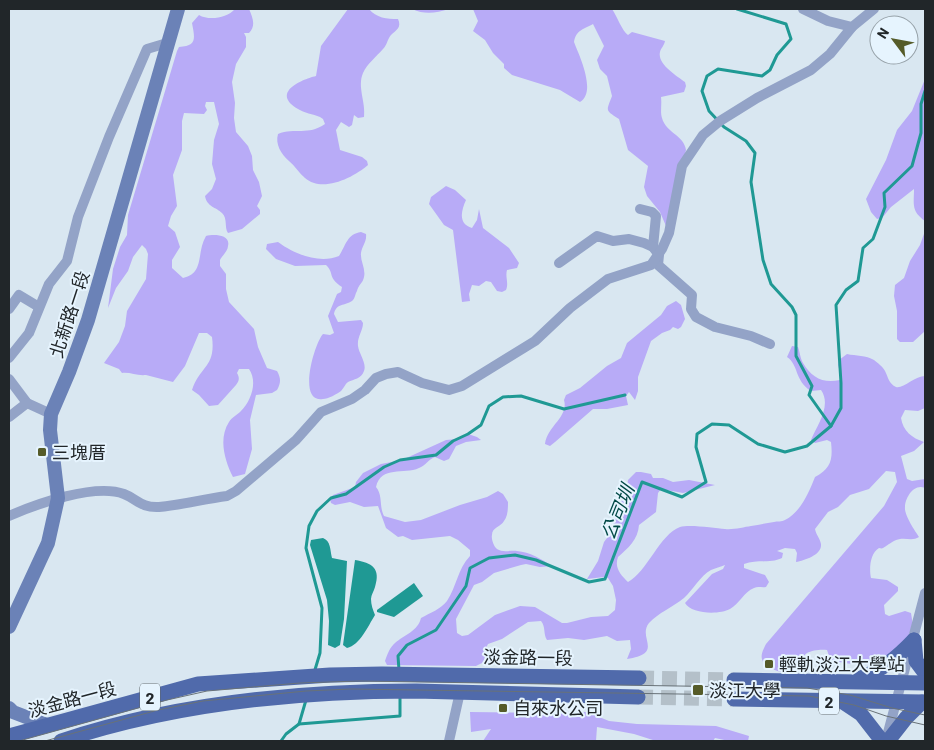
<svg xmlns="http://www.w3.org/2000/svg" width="934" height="750" viewBox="0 0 934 750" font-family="Barlow,'Noto Sans TC',sans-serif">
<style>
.green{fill:#b8abf7}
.water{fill:#1f9994}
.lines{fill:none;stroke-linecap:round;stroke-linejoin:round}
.stream{stroke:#1f9994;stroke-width:3}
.primary-tunnel{stroke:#b4c0c9;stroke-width:15;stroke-dasharray:15 8;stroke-linecap:butt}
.street{stroke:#93a3c7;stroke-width:10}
.secondary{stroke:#6b82b7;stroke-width:14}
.primary{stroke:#506aab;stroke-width:15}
.tram{stroke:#697278;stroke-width:1}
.poi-dot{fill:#555b29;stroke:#e6f4fe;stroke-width:2}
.labels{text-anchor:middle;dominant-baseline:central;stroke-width:4;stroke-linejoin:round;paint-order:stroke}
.shield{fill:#e6f4fe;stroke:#5c6469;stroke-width:1}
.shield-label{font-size:16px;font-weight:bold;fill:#212629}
.street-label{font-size:18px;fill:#212629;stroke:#e6f4fe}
.poi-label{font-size:18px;fill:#212629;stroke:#e6f4fe;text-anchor:start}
.water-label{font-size:19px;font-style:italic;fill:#024946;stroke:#e6f4fe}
</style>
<rect width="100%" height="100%" fill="#d9e7f1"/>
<g class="green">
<path d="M235 9H249C253 18 256 26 249 33H244L246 37V47L236 64 232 82 235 103 234 118 236 132 248 146 252 156 253 170 259 182 262 196 257 206 260 210V214L242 229 228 233C224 227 228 219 222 213 216 207 207 207 205 196L212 189 216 179 212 164 214 140 219 124 214 102H206L205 106 207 110 204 114 184 113 182 121V150L173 175 177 206 171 216 168 226 175 232 180 247 172 260V268L183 278C205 273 196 253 206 236 213 234 231 234 228 246 228 251 222 256 220 260V266L226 274V289L229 302 254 329 258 347 267 368 277 371C281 378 281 383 277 390L272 393 256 395 250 420 252 449 245 474 233 477C225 461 218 439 229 422 232 417 237 415 241 411 251 401 258 382 249 369H239L237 373C240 378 239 381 236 385L218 405 209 406 199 395 192 390C200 366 216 367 212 337L207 333H199L185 366 173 382 146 375C137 376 130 372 122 373L119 369 104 363 119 342 125 326 127 311 146 279 148 254 146 249 142 245 133 257 128 271 116 288 108 308 113 269 120 247 127 235 128 215 177 51 179 47C197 46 195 39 192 23L199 15C209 21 227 18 235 9Z"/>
<path d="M348 9H369C376 18 387 19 398 19 402 28 396 30 391 35 387 40 387 45 383 49 376 57 367 64 363 73 357 87 366 102 364 117L358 118 354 115 352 125 349 127 341 122 336 130 340 150 362 157 367 161 368 165C353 178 322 193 305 178 299 173 295 166 289 161 281 154 275 144 278 134 295 127 308 136 325 124L323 119 320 117C313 114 304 113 298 109 271 93 300 80 316 76L321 46Z"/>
<path d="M412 9H449C436 13 425 15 412 9Z"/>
<path d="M473 9H612C617 16 622 31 628 35L632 32 665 41C664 46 661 48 660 52 657 64 677 76 685 82L686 86 684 92 661 97C662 104 660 112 662 118 666 133 684 135 686 150L666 226 660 212 647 196 644 187 648 166 628 150 619 119C605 110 606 112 612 96L607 76 600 69 597 60 604 46 593 24C584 29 576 30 574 42 579 55 597 92 580 102L560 90 512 75 504 68V64L493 53 485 40 473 31 478 21Z"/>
<path d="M925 79V221C911 211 914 204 914 189L891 207 882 218 877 219 871 212 866 199 886 160 897 130 912 111Z"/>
<path d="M446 186 455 190 466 200C461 211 458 224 472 228L477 220 479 209 483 228 509 248 519 263 517 268 507 270C505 277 509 283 506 290L502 292 497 291 491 282 486 281 479 286 472 285 469 294 470 301 462 302 453 230 444 225 429 204 431 197Z"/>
<polygon points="925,231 925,331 913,342 900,342 897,339 897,311 894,296 895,285 904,278 910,261 920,245"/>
<path d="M361 232 366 234C367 242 362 246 361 253 360 261 366 269 364 277 363 283 358 285 357 291 355 294 355 299 352 301 345 306 336 303 334 314L338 322 361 320 363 323C363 331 357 337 358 346 359 354 367 363 364 371 361 379 354 379 348 382 345 384 344 388 341 391 337 394 328 399 323 399 297 404 314 344 323 334L330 335 334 333 328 316 337 294 341 292 342 287C327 277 335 274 326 265L295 266 276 259 266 249 267 244 278 242C294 254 319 264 339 256 346 245 347 234 361 232Z"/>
<path d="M676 301 681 305 685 319 681 327 678 329 673 327 670 330 662 333 651 341 638 377V391L635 400 629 392 626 396 628 405 607 409H593L555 442 550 446 545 444C547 426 569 417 564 400L566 395 580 388 607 366 621 358 627 343 661 315 667 306Z"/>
<path d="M792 346 798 347C800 352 800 358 803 363 811 377 823 384 840 380L841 375 838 365 839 360 847 354C856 356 866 355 874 360 878 363 883 367 885 371 888 377 889 384 896 387 903 389 915 376 925 376V408L918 411 905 410 901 418C903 431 912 438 924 442L914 451 901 456 907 479 912 481 925 479V488C914 483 905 498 905 507 904 515 915 531 919 537 913 541 907 538 900 539 891 541 889 545 883 548 882 549 880 548 879 548 870 553 869 569 871 578L887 580 898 587V591L884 605 885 614 889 616 905 611 911 613 914 632 882 664C864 664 847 666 830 659L827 650C822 649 812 650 807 653 802 656 803 662 800 667 793 678 771 671 764 663 759 657 763 650 766 644L884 506 897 482 895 472 886 471 869 489 850 495 838 507 828 512 815 529C816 535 820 538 821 544 822 555 805 560 796 562L797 553 795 549 785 548 777 551 783 553 782 558C770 564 757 559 744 564V568L765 575 769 582 766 587C762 588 758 586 754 588 744 592 739 604 730 609 719 615 691 614 685 603L712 574 723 569 725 565C721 567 715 568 711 570 700 576 693 590 684 598 673 607 658 613 649 623 637 638 665 653 627 659L631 649 630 640 617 641 607 636 584 640 568 638 547 640C543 634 546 627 541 621L528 622 502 639 488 644 486 648 484 662 476 666 387 665 385 661C387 655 390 647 395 643 404 635 418 631 421 618 430 613 441 609 447 601 457 586 457 570 470 556V550L458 540 450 536 412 540 403 536 398 537 386 528 378 506 364 507 350 502 335 505 331 503 330 499 333 495 355 487 356 482 363 473 381 464 402 460 446 440 457 439 468 434 477 437 481 440 466 442 456 446 449 459 444 461 435 457C429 459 425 466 419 468 404 475 381 465 376 487 383 495 379 507 384 516L405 522 421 520 460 505 487 497 498 491 503 494 508 502C508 508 508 516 504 521 501 527 492 527 492 535 491 539 494 547 497 549 503 553 511 550 517 551 530 552 541 559 552 566L540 567 526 564 521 565 494 573 482 582 474 585 456 619 457 633 462 636 468 635 495 615 520 606 535 607 562 623H567L591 617 608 616 615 610 616 600 613 586 608 578 604 577 587 579 598 561 604 542 613 530V516L626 493 628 480 636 472H641L651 474 653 478H663L673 482 689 480 715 485 683 493 661 489 658 493 656 512 639 525C638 540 628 548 618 557 614 568 621 575 628 582 647 572 660 534 680 527 689 524 715 528 725 529 733 530 744 527 751 526 759 525 766 523 774 522 777 521 782 522 785 520 801 512 809 492 815 477 831 468 833 460 831 442L827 440 815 443 811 440C817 425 832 406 821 390L811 391C794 380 799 365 787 357Z"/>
<polygon points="470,712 558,713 587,712 609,721 637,724 716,726 749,736 748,741 729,741 715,738 713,741 656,741 634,734 597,727 596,741 483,741 491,729 471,732"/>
</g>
<g class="water">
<path d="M323 538C331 541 330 550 332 558L347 561 344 619 340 645 335 648 328 645 329 621 327 600 310 545 311 540Z"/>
<path d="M355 560C372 563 381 568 375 587 374 591 371 595 371 599 371 605 373 610 375 615 368 626 360 645 347 648L343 645Z"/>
<polygon points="414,583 423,596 394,617 377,612 377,610"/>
</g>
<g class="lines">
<g class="stream">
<polyline points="831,426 841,408 841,383 836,305 846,290 858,281 863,248 873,239 885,207 884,193 912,166 921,133 921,104 925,91"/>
<polyline points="399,670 398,656 407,645 436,630 466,586 470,568 489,558 515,555 536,560 589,582 605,579 642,482 682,497 706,482 696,447 697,434 712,424 729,425 758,444 785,452 807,446 831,426 809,395 812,386 796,356 796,315 792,307 771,284 763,260 751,182 755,153 746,141 724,127 709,111 702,91 707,76 718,69 762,76 770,70 777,55 791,39 786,24 737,9"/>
<polyline points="314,673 320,653 322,608 306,548 309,526 317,511 331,498 346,494 384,467 400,460 436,455 453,441 468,434 481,425 489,406 503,397 521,396 564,409 625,395"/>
<polyline points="299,724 306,700"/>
<polyline points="281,741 286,734 299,724 400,716 400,696"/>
</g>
<g class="primary-tunnel">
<polyline points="639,678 734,680"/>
<polyline points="638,697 734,699"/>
</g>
<g class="street">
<polyline points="803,9 828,21 852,27"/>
<polyline points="640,209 652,212 656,216 653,247"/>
<polyline points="559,263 597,236 613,241 629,239 644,243 653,247 659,255 658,265 692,295 691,309 696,317 715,327 751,336 770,344"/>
<polyline points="9,309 19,295 39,307"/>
<polyline points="9,358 29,333 49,284 67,261 78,217 109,137 147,49 167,43"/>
<polyline points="9,379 27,403 51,414"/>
<polyline points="9,417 27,403"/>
<path d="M9 516C36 504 95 483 124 494 137 499 141 508 159 507 181 505 204 499 227 496L236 491 296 440 321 412 352 399 365 390 376 378 386 374 398 372 422 383 449 390 462 386 535 341 570 308 608 279 651 265 662 249 669 233 682 166 703 135 720 121 757 98 811 70 830 54 852 27 874 9"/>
<polyline points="886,740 925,593"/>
<polyline points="449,741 460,692"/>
</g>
<g class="secondary">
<polyline points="9,627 48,543 58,498 50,430 51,414 69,372 88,320 178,9"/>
<polyline points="9,708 13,712 47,725"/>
</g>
<g class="primary">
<polyline points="914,640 916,661 925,673"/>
<path d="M859 679C883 669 896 659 914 640"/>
<polyline points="734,680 925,683"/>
<polyline points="734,699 925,702"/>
<polyline points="843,702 861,714 882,741"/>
<polyline points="9,736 198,684 330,675 382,674 639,678"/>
<path d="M61 741C175 703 297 691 416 691L638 697"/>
<polyline points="888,741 906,718 922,702"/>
</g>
<g class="tram">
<polyline points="19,741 167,700 207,691 300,683 359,681 807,688 850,695 892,708 925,715"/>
<polyline points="45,741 158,710 203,701 306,691 351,689 809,696 854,705 886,716 925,725"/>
</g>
</g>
<g class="poi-dot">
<rect x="37" y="447" width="10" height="10" rx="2.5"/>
<rect x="764" y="659" width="10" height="10" rx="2.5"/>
<rect x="692" y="684" width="12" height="12" rx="2.5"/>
<rect x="498" y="703" width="10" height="10" rx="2.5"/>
</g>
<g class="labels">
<g class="shield">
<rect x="140" y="683.5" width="20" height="27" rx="4"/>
<rect x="819" y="687.5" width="20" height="27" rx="4"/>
</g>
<g class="shield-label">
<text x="150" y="697">2</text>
<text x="829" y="701">2</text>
</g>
<g class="street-label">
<text transform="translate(69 314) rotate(-72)">北新路一段</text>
<text transform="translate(528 657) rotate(1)">淡金路一段</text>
<text transform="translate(72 699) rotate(-15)">淡金路一段</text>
</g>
<g class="poi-label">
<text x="52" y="452">三塊厝</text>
<text x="779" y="664">輕軌淡江大學站</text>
<text x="709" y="690">淡江大學</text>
<text x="513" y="708">自來水公司</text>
</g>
<g class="water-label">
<text transform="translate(617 512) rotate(-68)">公司圳</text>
</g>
</g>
<rect width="934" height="750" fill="none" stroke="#212629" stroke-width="20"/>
<g transform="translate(894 40) rotate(302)"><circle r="24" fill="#e6f4fe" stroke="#97a2a9"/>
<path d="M0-4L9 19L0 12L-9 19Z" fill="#555b29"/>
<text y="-8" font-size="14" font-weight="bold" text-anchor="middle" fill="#212629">N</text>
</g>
</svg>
